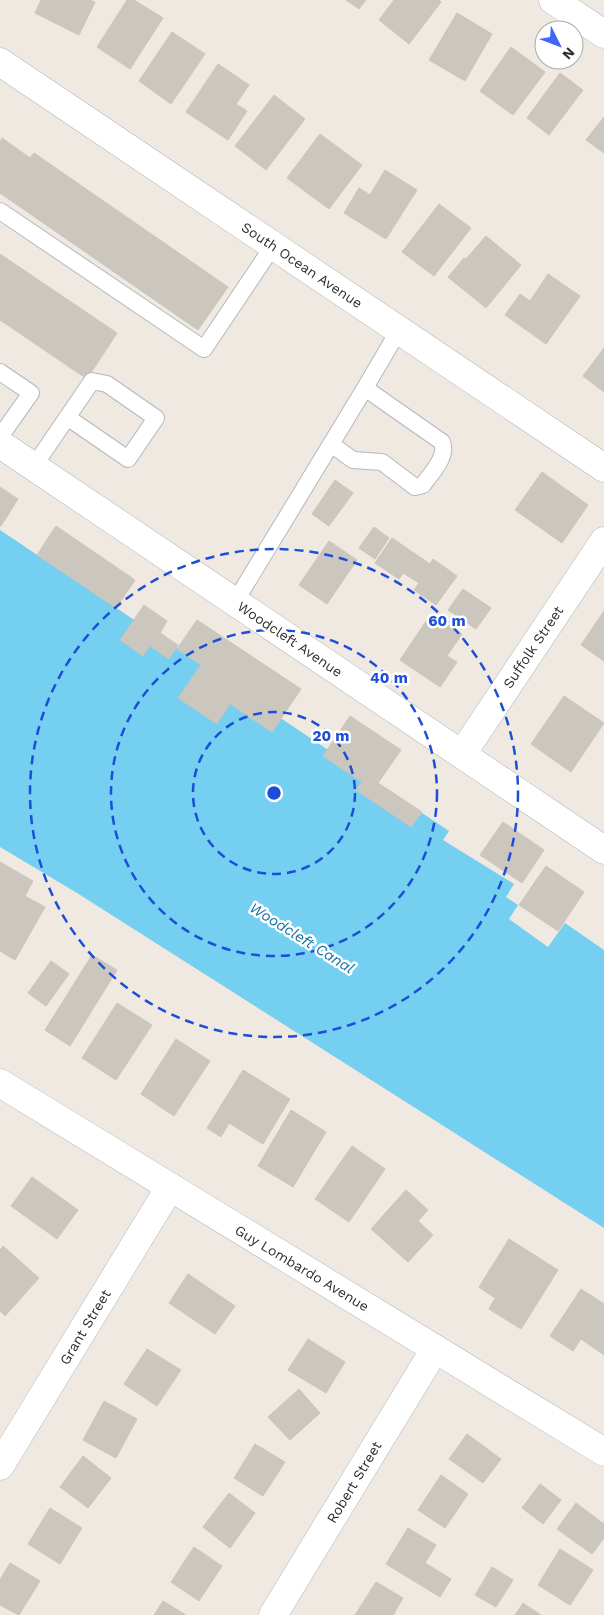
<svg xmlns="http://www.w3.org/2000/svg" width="604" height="1615" viewBox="0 0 604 1615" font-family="'Work Sans',sans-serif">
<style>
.water{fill:#75cff0}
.building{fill:#cbc7bf;stroke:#cbc5ba}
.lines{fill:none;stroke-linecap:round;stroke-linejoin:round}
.service-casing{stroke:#b4b7c1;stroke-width:18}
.minor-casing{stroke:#b4b7c1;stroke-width:29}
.tertiary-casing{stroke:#b4b7c1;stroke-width:29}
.service{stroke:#fff;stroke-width:16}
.minor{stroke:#fff;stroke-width:28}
.tertiary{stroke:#fff;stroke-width:28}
.ring{fill:none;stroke:#1d4ed8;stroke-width:2.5;stroke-dasharray:9 6}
.labels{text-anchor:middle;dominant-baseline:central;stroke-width:5;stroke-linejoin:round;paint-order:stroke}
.street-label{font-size:14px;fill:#2e2e2e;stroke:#fff}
.water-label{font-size:15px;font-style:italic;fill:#0d6fa3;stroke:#fff}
.centre{fill:#1d4ed8;stroke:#fff;stroke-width:2.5}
.ring-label{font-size:15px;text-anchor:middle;font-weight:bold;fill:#1d4ed8;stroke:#fff;stroke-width:5;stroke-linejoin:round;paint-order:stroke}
</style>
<rect width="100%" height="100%" fill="#efe9e1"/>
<polygon class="water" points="0,530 449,831 443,840 514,884 506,897 518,905 509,919 548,947 565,923 604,950 604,1228 77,893 0,847"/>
<g class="building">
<polygon points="41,0 90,0 95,2 79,35 35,13"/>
<polygon points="127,0 134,0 163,18 130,69 97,47"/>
<polygon points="346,0 366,0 359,9"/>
<polygon points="394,0 439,0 441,2 409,44 379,20"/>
<polygon points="457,13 492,34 465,81 429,60"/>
<polygon points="172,32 205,54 171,104 139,81"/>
<polygon points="511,47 545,72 513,115 480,91"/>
<polygon points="218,64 249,85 236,104 247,111 228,140 186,112"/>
<polygon points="560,73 583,90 549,135 527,118"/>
<polygon points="274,95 305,119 266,170 235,146"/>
<polygon points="604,117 604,153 586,140"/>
<polygon points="320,134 362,165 329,209 287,178"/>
<polygon points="2,138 30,158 34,153 228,287 198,330 0,193 0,142"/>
<polygon points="385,170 417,190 386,239 344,213 359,188 370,195"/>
<polygon points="439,204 471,228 434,276 402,252"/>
<polygon points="486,236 521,265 486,308 448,277 464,258 466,259"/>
<polygon points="0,254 117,333 87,379 0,320"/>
<polygon points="548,274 580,296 546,344 505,315 520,294 530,301"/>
<polygon points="604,348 604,392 583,376"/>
<polygon points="542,472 588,505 562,543 515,510"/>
<polygon points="335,480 353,493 329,526 312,514"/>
<polygon points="0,487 18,499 1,526 0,526"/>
<polygon points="56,526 135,580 116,608 37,555"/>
<polygon points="374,527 389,538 375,559 359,548"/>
<polygon points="392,538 430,564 433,559 457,576 436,605 414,590 419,583 403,573 399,579 375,563"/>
<polygon points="329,541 357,560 327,604 299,585"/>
<polygon points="463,589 491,608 476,629 448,610"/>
<polygon points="144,605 167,621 160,633 178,645 169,659 150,646 143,656 120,640"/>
<polygon points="604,611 604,661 581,645"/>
<polygon points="431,614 462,634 447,656 457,662 440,687 400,660"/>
<polygon points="197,620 301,689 272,732 230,704 217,724 178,698 201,665 177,649"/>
<polygon points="564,696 604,723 571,772 531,744"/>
<polygon points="350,716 401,750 378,783 422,812 411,827 356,790 362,782 323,756"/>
<polygon points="503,822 544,850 522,883 480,855"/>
<polygon points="0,862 33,881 25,896 45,907 15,960 0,951"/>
<polygon points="546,866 584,892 558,931 519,905"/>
<polygon points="92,955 117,970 70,1046 45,1030"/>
<polygon points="51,961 69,974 46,1006 28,993"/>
<polygon points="117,1003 152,1025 116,1080 82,1058"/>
<polygon points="176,1039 210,1061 174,1116 141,1094"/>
<polygon points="243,1070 290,1099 263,1144 229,1123 221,1137 207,1128"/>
<polygon points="291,1110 326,1132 293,1187 258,1166"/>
<polygon points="352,1146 385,1169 349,1222 315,1199"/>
<polygon points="32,1177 78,1210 57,1239 11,1206"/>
<polygon points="406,1190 428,1210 418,1221 433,1235 408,1262 371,1229"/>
<polygon points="509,1239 558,1270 521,1329 489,1309 495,1298 479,1287"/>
<polygon points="3,1246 39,1278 5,1316 0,1311 0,1250"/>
<polygon points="188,1274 235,1306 215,1334 169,1303"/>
<polygon points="581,1289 604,1304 604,1355 581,1339 573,1351 550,1336"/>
<polygon points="308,1339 345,1362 326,1393 288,1370"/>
<polygon points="147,1349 181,1370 157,1406 124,1384"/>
<polygon points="299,1389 320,1413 290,1440 268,1417"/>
<polygon points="104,1401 137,1419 116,1458 83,1440"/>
<polygon points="467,1434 501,1459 483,1483 449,1459"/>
<polygon points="255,1444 285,1462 263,1496 234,1478"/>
<polygon points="83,1456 111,1478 88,1508 60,1487"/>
<polygon points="441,1475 468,1494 445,1528 418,1510"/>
<polygon points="540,1484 561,1500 543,1524 522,1508"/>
<polygon points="229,1493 255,1513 230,1548 203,1527"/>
<polygon points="576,1503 604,1524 604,1538 592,1554 557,1529"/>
<polygon points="50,1508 82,1528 60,1564 28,1544"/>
<polygon points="408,1528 436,1545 425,1563 451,1579 440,1597 386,1564"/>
<polygon points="194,1547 222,1566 199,1601 171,1582"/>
<polygon points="560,1549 593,1570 570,1605 538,1585"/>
<polygon points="10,1563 40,1581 19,1615 0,1605 0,1580"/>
<polygon points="492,1567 513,1580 496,1607 475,1595"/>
<polygon points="376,1582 403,1598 393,1615 355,1615"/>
<polygon points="163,1601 186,1615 154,1615"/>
<polygon points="523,1603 541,1615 515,1615"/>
</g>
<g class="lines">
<defs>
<g id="service">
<polyline points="0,211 204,349 273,246"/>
<polyline points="0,372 31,393 0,437"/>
<polyline points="362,393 399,330"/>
<polyline points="34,466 92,381 107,384 156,418 128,459 67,417"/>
<path d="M235 602 362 393 369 391 442 442C448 457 431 473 423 485L415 487 382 462 353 460 331 444"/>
</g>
<g id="minor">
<polyline points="553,0 604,34"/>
<polyline points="0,62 604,468"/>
<polyline points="0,444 604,850"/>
<polyline points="462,754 604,541"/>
<polyline points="0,1466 170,1187"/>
<polyline points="273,1615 435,1349"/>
</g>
<polyline id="tertiary" points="0,1083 604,1452"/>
</defs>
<use href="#service" class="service-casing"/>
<use href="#minor" class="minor-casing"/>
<use href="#tertiary" class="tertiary-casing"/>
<use href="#service" class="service"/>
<use href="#minor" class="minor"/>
<use href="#tertiary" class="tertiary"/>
</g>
<g class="ring">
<circle cx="274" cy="793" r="81"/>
<circle cx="274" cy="793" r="163"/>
<circle cx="274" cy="793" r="244"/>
</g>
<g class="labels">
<g class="street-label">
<text transform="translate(302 265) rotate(34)">South Ocean Avenue</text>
<text transform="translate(290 639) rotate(34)">Woodcleft Avenue</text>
<text transform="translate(533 647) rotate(-56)">Suffolk Street</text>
<text transform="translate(302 1268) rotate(31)">Guy Lombardo Avenue</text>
<text transform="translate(85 1327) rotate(-59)">Grant Street</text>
<text transform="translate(354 1482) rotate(-59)">Robert Street</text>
</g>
<g class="water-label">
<text transform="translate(302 938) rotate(32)">Woodcleft Canal</text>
</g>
</g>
<circle cx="274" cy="793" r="8" class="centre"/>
<g class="ring-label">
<text x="447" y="626">60 m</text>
<text x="389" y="683">40 m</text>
<text x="331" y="741">20 m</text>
</g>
<g transform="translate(559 45) rotate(132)"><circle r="24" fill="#ffffff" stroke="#ababab"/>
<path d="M0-4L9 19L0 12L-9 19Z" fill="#4264fb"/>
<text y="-8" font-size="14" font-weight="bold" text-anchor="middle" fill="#2e2e2e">N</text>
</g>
</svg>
